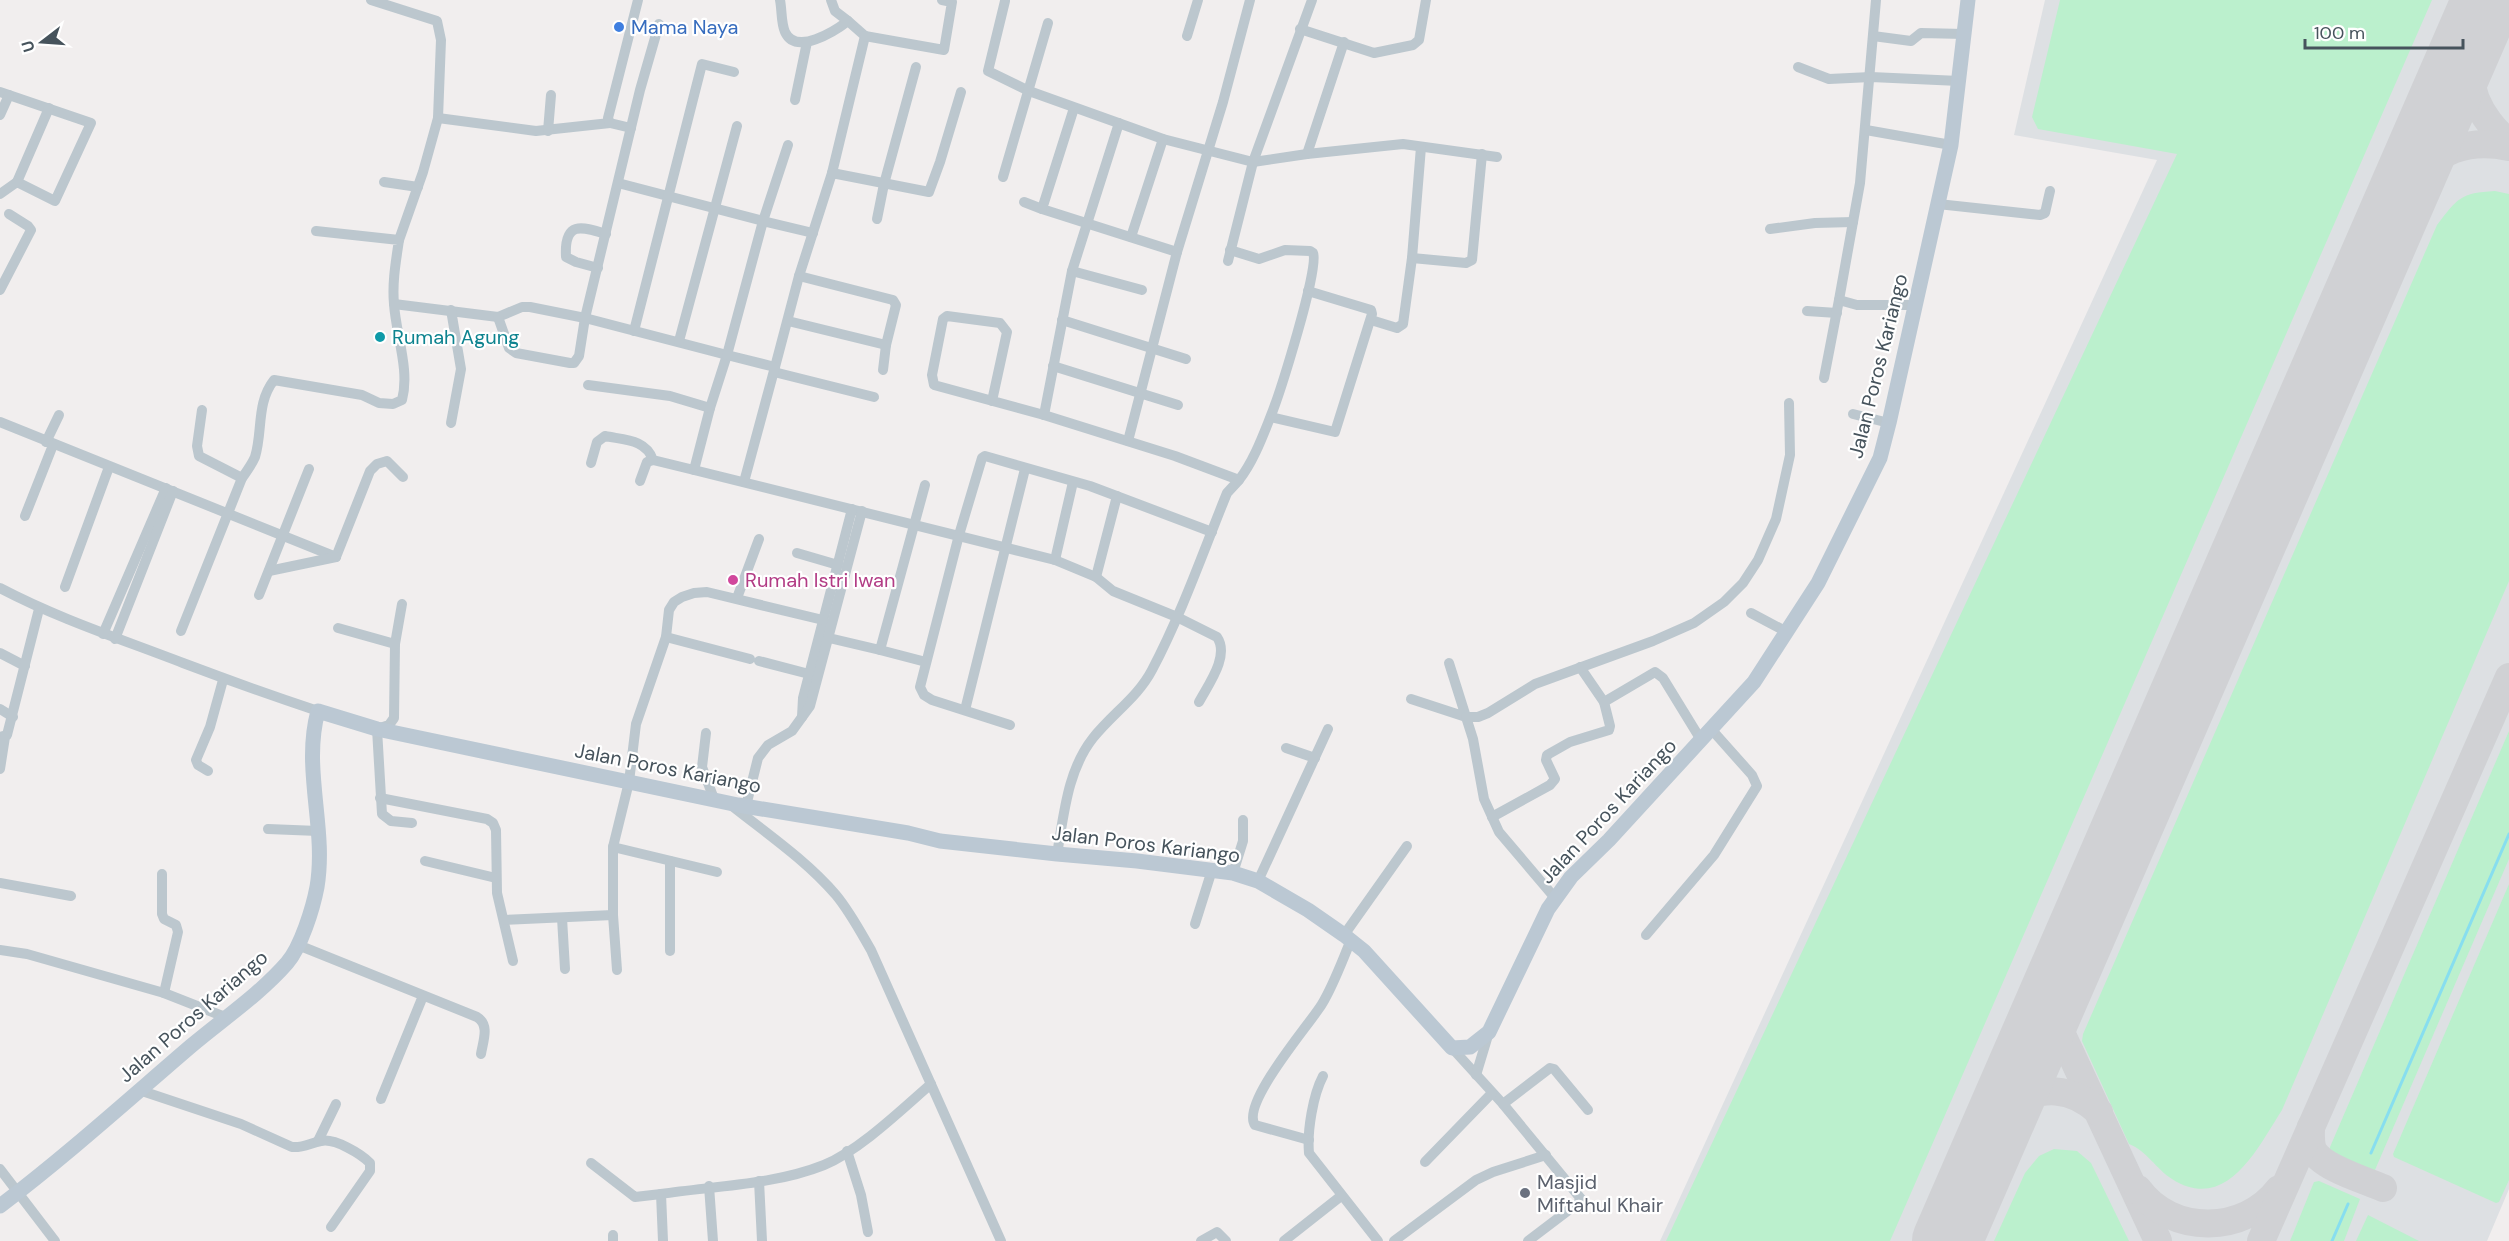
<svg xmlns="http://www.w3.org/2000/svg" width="2509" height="1241" viewBox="0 0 2509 1241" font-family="'DM Sans',sans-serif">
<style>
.airport{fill:#dde0e3}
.green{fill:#bbf0cd}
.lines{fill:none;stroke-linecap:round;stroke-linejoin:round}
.stream{stroke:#87deef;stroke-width:3}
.taxiway{stroke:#d0d1d4;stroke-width:28}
.runway{stroke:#d0d1d4;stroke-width:70}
.street{stroke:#bcc7ce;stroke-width:10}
.secondary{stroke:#bbc8d3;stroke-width:15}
.shop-dot{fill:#3f7fe0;stroke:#fff;stroke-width:2}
.culture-dot{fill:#0f9aa8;stroke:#fff;stroke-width:2}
.hotel-dot{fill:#d1479c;stroke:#fff;stroke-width:2}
.worship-dot{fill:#6b7280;stroke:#fff;stroke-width:2}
.labels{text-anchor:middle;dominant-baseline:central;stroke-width:4.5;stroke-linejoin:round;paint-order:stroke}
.shop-label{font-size:20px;fill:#366cbe;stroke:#fff;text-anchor:start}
.culture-label{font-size:20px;fill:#0d838f;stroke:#fff;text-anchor:start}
.street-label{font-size:20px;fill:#46535c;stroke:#fff}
.hotel-label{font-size:20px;fill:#b23c85;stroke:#fff;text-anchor:start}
.worship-label{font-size:20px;fill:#5b616d;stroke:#fff;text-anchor:start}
</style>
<rect width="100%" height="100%" fill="#f1eeee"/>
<polygon class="airport" points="2045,0 2509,0 2509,1189 2487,1241 1660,1241 2157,160 2014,135"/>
<g class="green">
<polygon points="2060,0 2432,0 1890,1241 1666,1241 2177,154 2038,129 2032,117"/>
<path d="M2495 191 2509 194V581L2282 1110C2258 1147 2227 1214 2172 1179 2156 1169 2147 1151 2129 1144L2082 1041 2083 1034 2437 225C2458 198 2460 193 2495 191Z"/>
<path d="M2509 731V859L2375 1170C2367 1173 2336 1159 2329 1152L2330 1147Z"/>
<polygon points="2509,884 2509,1180 2499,1202 2496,1203 2394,1157 2393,1154"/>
<polygon points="2054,1149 2077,1151 2091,1163 2129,1241 1994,1241 2025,1173 2039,1156"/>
<polygon points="2319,1181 2360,1199 2344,1241 2290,1241 2314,1182"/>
<polygon points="2368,1215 2419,1241 2356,1241"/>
</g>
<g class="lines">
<g class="stream">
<polyline points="2371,1153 2509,834"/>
<polyline points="2332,1241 2348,1204"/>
</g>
<g class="taxiway">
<path d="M2479 18C2470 58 2462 87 2489 122 2495 130 2500 136 2509 141"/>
<path d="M2409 181C2438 151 2467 138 2509 147"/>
<path d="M2059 983C2054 1007 2055 1016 2064 1039L2158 1241"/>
<path d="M2008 1101C2043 1088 2070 1085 2099 1112"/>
<path d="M2311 1127C2311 1135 2310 1142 2313 1150 2322 1168 2365 1180 2383 1188"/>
<path d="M2138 1189C2172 1236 2245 1234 2279 1189"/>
<polyline points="2261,1241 2509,677"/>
</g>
<polyline class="runway" points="1947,1241 2487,0"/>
<g class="street">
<polyline points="371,0 437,21 441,40 438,118 423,172 399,240"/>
<path d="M780 0C782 10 781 23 785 32 796 56 835 31 848 21L865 36 832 173"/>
<polyline points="831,0 835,11 848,21"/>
<polyline points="1876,0 1860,183 1839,300 1857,305 1915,305"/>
<polyline points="1005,1 988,71 1029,91 1163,139 1253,162 1307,154 1403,144 1497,157"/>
<polyline points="1300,29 1374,53 1413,45 1419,40 1426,0"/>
<polyline points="865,36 944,50 952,2 942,0"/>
<polyline points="1187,36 1198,0"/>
<polyline points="1873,36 1911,41 1921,33 1964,34"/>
<polyline points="1798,67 1829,79 1871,77 1959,81"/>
<polyline points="0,92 91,123 55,201 17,182 0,194"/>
<polyline points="795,100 807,42"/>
<polyline points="1074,108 1042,209 1177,252"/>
<polyline points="0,115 9,95"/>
<polyline points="438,118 536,131 610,123"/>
<polyline points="631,128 610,123 608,118 638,0"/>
<polyline points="1866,130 1951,145"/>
<polyline points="548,131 551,95"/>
<polyline points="1307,154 1344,42"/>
<polyline points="1003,177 1048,23"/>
<polyline points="17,182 49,108"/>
<polyline points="384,182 418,187"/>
<polyline points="618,183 763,221 788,145"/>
<polyline points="1024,202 1042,209"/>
<polyline points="1938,204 2040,215 2045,213 2050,191"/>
<polyline points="877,219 884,184 916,67"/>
<polyline points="1770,229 1815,223 1853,222"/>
<polyline points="1131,237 1163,139"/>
<path d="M1230 250 1259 259 1285 250 1310 251 1313 253C1320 267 1279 396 1270 418 1262 438 1253 462 1239 480"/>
<polyline points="1412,258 1466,263 1472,260 1482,154"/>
<polyline points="1228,261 1253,162 1312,0"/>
<path d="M598 268 576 262 566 257C564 221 581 226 606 234"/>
<polyline points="1072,271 1142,290"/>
<polyline points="0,290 31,230 28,226 9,214"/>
<path d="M394 304 498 317 522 307H530L585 318 727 355 710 408 694 470 653 460C646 439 624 440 605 436L597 442 591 463"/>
<polyline points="1807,311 1837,313"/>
<polyline points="498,317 509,348 516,353 570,363 574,363 579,356 585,318 640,90 659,24"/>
<polyline points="1062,320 1186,359"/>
<polyline points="1371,320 1397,328 1403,324 1412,258 1421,147"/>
<polyline points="788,321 886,345 896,305 893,300 799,276"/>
<polyline points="634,331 702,64 734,72"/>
<polyline points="679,341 737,126"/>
<polyline points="1053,366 1178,405"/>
<polyline points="775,367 799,276 832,173 929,192 940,162 961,92"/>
<polyline points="883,370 886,345"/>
<polyline points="774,372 874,397"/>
<polyline points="1824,378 1839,300"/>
<polyline points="588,385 670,396 710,408"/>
<path d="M992 401 1007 332 1000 323 947 316 943 319 932 375 934 385 1044 415 1175 456 1239 480 1227 493C1203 552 1182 613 1152 670 1138 697 1112 714 1093 738 1067 771 1064 815 1057 854"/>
<polyline points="202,410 197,446 199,456 242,478"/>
<polyline points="1853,414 1889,423"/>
<polyline points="1044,415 1072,271 1119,123"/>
<polyline points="1271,417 1335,432 1372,314 1371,310 1308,291"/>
<polyline points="0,422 336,557"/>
<polyline points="451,423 461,369 451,310"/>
<polyline points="1128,441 1177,252 1223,102 1250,0"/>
<polyline points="46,442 59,415"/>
<path d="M694 470 1055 560 1096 577 1113 591 1177 617 1217 637C1230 656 1208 685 1199 702"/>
<polyline points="640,481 647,462 653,460"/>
<polyline points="744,482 775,367 727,355 763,221 813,233"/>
<polyline points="25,516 53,445"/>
<polyline points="797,553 838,565"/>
<polyline points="336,557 370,471 377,464 387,461 403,477"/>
<polyline points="1055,560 1073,482"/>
<polyline points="269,571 336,557"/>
<polyline points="1096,577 1117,496"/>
<polyline points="65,587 109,467"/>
<path d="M0 588C59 619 121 639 183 663 228 680 273 696 318 711"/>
<polyline points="259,595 309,469"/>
<polyline points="737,598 759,539"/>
<polyline points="402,604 395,644 394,718 389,725 377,729 382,814 391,821 412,823"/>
<polyline points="1751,613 1787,632"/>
<polyline points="338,628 395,644"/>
<path d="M181 631 242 478C247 471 252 464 255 457 263 431 256 403 274 380L362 395 379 403 393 404 402 400C410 370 396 335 394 304 392 282 396 261 399 240L316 231"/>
<polyline points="103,634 166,488"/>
<polyline points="666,637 750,659"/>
<polyline points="829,638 880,650 925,485"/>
<polyline points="115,639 173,491"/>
<polyline points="880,650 926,662"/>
<polyline points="0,653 25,666"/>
<polyline points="759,661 809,674"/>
<polyline points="1580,667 1604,702 1655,672 1663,678 1701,740"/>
<polyline points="1411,699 1466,717 1449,663"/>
<polyline points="0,709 13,717"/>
<polyline points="965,710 1025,469"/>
<polyline points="802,717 803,698 852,509"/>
<polyline points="1010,725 932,700 924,695 920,687 959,535 982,458 985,456 1090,486 1212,532"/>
<polyline points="706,733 702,767 714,799"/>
<polyline points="0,737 7,735 39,609"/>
<polyline points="1286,748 1315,758"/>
<polyline points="0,769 5,737"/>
<polyline points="208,771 198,765 196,760 210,727 223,680"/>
<polyline points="380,798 487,819 493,823 496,830 497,893 513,961"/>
<path d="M731 805C766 833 806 860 836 895 850 912 860 931 871 950L1001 1241"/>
<polyline points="746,806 758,758 768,745 792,731 810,706 862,511"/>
<polyline points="1492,817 1550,785 1555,779 1546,760 1547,755 1570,742 1609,730 1610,726 1604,702"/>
<polyline points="268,829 318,831"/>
<polyline points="613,847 717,872"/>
<polyline points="425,861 496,878"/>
<polyline points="670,861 670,951"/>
<polyline points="1233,873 1243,841 1243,820"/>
<polyline points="162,874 162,914 164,919 176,925 178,932 164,993"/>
<polyline points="1258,881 1328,729"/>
<polyline points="0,883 71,896"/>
<polyline points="1555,898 1499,832 1484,799 1473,739 1466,717 1478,717 1488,713 1535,684 1653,641 1694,623 1724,602 1743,583 1758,560 1776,519 1790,455 1789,403"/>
<polyline points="562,918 565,969"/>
<polyline points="504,920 613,915"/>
<polyline points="1195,924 1212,870"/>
<polyline points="1344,935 1407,846"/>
<polyline points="1646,935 1714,855 1757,786 1752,775 1712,730"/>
<path d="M298 945 477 1017C490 1025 483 1041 481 1054"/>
<polyline points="0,950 27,954 164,993 225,1017"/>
<polyline points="617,970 613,915 613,847 629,782 636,724 666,637 669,610 674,602 682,597 694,593 707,592 823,620"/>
<polyline points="1452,1048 1503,1104 1582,1200 1528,1241"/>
<polyline points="1476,1075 1489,1032"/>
<path d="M1323 1076C1313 1095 1307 1131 1309 1153L1378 1241"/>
<path d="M139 1090 241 1124 292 1147C304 1148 310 1143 321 1141 335 1138 361 1154 370 1163V1171L331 1227"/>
<polyline points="381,1099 423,996"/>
<polyline points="1503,1104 1550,1068 1554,1069 1588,1110"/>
<path d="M1309 1140 1255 1125C1240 1104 1310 1024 1322 1004 1334 984 1342 961 1351 940"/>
<polyline points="318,1141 336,1104"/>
<polyline points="847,1151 861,1195 868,1232"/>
<polyline points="1425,1162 1492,1093"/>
<polyline points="591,1163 635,1197 661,1194"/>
<polyline points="0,1169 55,1241"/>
<polyline points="759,1181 762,1241"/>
<polyline points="709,1186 713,1241"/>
<polyline points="613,1235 613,1241"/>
<path d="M663 1241 661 1194C714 1186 774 1185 824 1165 860 1150 901 1110 931 1084"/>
<polyline points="1201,1241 1217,1232 1226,1241"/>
<polyline points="1284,1241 1341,1196"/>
<polyline points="1394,1241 1476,1180 1493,1172 1546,1155"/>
</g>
<path class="secondary" d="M0 1206C66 1156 128 1100 191 1046 223 1019 260 994 287 963 301 947 313 908 317 887 327 828 302 769 318 711L377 729 738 805 908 833 940 841 1057 854 1137 861 1233 873 1258 881 1308 910 1344 935 1364 951 1452 1048 1470 1047 1489 1032 1548 909 1571 877 1609 840 1754 682 1818 583 1880 458 1889 423 1951 145 1968 0"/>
</g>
<circle class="shop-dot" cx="619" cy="27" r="6"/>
<circle class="culture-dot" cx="380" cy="337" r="6"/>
<circle class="hotel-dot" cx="733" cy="580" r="6"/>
<circle class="worship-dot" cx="1525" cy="1193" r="6"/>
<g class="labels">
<g class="shop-label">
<text x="631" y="27">Mama Naya</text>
</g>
<g class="culture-label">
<text x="392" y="337">Rumah Agung</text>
</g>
<g class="street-label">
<text transform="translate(1878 366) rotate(-76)">Jalan Poros Kariango</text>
<text transform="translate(668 768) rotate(11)">Jalan Poros Kariango</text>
<text transform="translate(1608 811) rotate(-47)">Jalan Poros Kariango</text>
<text transform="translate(1146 844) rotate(7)">Jalan Poros Kariango</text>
<text transform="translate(193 1016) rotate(-41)">Jalan Poros Kariango</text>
</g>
<g class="hotel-label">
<text x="745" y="580">Rumah Istri Iwan</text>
</g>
<g class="worship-label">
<text x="1537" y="1182">Masjid<tspan x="1537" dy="23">Miftahul Khair</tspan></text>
</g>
</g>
<g transform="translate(42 42) rotate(253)" stroke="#ffffff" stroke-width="4.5" paint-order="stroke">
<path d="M0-4.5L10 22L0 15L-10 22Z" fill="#46535c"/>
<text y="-9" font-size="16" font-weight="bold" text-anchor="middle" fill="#46535c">U</text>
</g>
<path d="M2305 39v9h158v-9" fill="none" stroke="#46535c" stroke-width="3"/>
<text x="2314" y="39" font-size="18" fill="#46535c" stroke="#ffffff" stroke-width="4.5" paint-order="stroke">100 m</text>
</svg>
